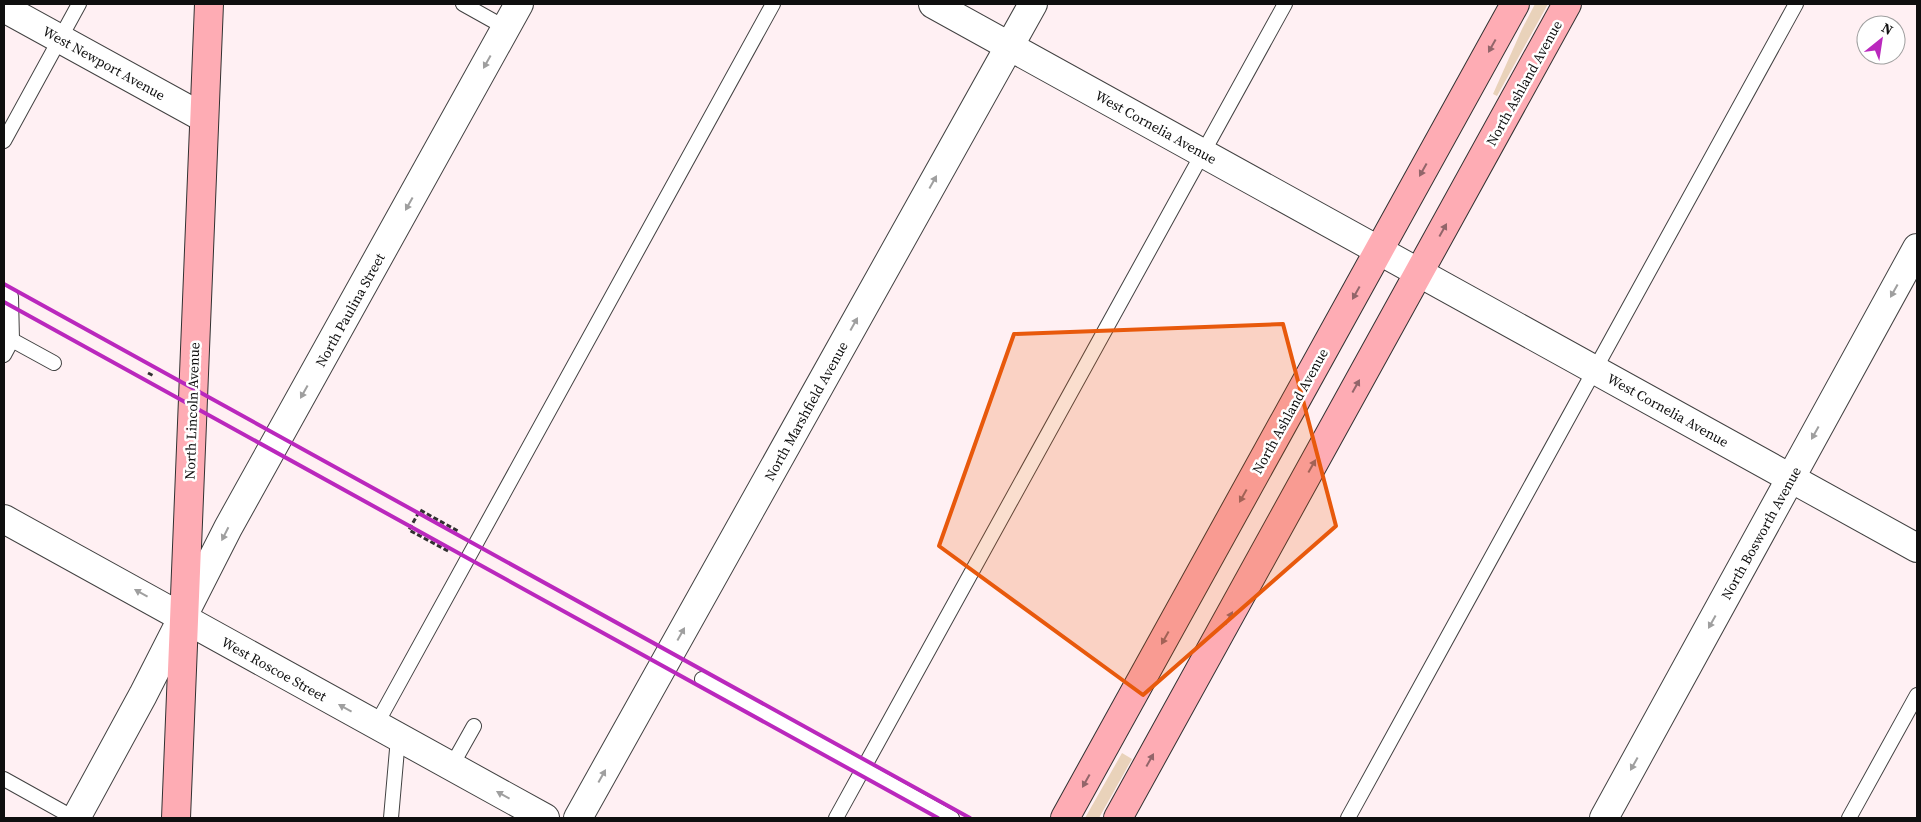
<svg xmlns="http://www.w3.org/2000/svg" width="1921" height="822" viewBox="0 0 1921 822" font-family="'Source Serif 4',serif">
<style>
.grass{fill:#e9d2ba}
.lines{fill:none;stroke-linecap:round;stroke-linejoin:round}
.lane-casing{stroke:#424242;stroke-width:16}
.street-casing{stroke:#424242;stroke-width:30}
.secondary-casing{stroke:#313131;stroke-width:30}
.path{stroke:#313131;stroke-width:3;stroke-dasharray:5 2.5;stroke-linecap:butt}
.lane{stroke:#fff;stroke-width:14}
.street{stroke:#fff;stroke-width:28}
.secondary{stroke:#feacb4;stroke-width:28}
.rail{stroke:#ba28bd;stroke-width:4}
.oneway{fill:#92656a}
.oneway2{fill:#9f9f9f}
.marked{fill:#e8590c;fill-opacity:0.2;stroke:#e8590c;stroke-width:4;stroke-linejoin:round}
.labels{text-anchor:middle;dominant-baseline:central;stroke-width:5;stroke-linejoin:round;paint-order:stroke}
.street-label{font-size:14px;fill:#0f0f0f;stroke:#fff}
</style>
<rect width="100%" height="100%" fill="#fff0f3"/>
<g class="grass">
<polygon points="1535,4 1548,4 1497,96 1493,94 1522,29"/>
<polygon points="1122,753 1132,759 1099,818 1085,818"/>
</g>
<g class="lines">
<defs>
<g id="lane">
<polyline points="463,4 506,28"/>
<polyline points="4,141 79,4"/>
<polyline points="4,293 11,297 12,340 4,355"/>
<polyline points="12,340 54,363"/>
<polyline points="702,679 952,818"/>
<polyline points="376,725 773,4"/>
<polyline points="451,767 474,726"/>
<polyline points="4,779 74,818"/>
<polyline points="391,818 398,738"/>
<polyline points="836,818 1285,4"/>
<polyline points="1348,818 1796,4"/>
<polyline points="1849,818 1917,695"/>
</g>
<g id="street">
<polyline points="933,4 1917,548"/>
<polyline points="4,8 204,118"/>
<polyline points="4,519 545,818"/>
<polyline points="76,818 143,695 228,528 519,4"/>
<polyline points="578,818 1033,4"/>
<polyline points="1604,818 1917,248"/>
</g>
<g id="secondary">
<polyline points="176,818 209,4"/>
<polyline points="1065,818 1515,4"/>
<polyline points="1118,818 1567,4"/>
</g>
</defs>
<use href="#lane" class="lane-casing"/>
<use href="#street" class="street-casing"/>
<use href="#secondary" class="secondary-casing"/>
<g class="path">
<polyline points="148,373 154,376"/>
<polyline points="448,551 409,530 420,510 458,531"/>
</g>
<use href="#lane" class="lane"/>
<use href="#street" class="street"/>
<use href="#secondary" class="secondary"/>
<g class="rail">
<polyline points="4,284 970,818"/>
<polyline points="4,302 938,818"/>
</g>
</g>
<defs><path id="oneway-solid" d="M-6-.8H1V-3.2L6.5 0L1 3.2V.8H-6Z" transform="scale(1.25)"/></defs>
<g class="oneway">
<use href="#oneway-solid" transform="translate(1492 46) rotate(119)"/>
<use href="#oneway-solid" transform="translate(1423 170) rotate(119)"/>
<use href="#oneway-solid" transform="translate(1443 230) rotate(-61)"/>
<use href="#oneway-solid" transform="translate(1356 293) rotate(119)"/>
<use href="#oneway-solid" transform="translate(1356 386) rotate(-61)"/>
<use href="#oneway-solid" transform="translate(1312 466) rotate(-61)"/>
<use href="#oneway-solid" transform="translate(1243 496) rotate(119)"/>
<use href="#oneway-solid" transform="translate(1229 618) rotate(-61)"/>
<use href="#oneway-solid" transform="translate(1165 638) rotate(119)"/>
<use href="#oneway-solid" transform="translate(1150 760) rotate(-61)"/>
<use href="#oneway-solid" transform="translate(1086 781) rotate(119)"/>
</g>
<g class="oneway2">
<use href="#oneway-solid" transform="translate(487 62) rotate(119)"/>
<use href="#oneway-solid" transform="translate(933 182) rotate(-61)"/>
<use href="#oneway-solid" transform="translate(409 204) rotate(119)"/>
<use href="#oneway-solid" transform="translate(1894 291) rotate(119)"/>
<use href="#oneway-solid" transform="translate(854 324) rotate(-61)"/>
<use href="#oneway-solid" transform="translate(304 392) rotate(119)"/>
<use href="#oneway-solid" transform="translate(1815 433) rotate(119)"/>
<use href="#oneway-solid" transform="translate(225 534) rotate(117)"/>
<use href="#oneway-solid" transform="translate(141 593) rotate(-151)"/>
<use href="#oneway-solid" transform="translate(1712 622) rotate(119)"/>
<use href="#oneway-solid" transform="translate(681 634) rotate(-61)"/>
<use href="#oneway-solid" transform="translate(345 708) rotate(-151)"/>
<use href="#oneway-solid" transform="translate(1634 764) rotate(119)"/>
<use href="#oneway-solid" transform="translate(602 776) rotate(-61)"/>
<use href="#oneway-solid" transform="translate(503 795) rotate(-151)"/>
</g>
<path class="marked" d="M1283 324 1336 526 1143 695 939 546 1014 334Z"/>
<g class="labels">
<g class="street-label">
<text transform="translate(104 63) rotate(29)">West Newport Avenue</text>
<text transform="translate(1524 83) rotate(-61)">North Ashland Avenue</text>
<text transform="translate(1156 127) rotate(29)">West Cornelia Avenue</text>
<text transform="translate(350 310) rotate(-61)">North Paulina Street</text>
<text transform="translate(1668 410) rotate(29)">West Cornelia Avenue</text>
<text transform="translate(192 411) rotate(-88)">North Lincoln Avenue</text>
<text transform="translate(806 411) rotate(-61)">North Marshfield Avenue</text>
<text transform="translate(1290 411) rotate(-61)">North Ashland Avenue</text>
<text transform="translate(1761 533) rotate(-61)">North Bosworth Avenue</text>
<text transform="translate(274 669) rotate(29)">West Roscoe Street</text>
</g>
</g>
<rect width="1921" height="822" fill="none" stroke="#0f0f0f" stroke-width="10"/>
<g transform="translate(1881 40) rotate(30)"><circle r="24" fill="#ffffff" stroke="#9f9f9f"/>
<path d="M0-4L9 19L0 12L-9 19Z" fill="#ba28bd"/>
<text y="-8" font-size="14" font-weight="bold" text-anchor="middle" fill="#0f0f0f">N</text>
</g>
</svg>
